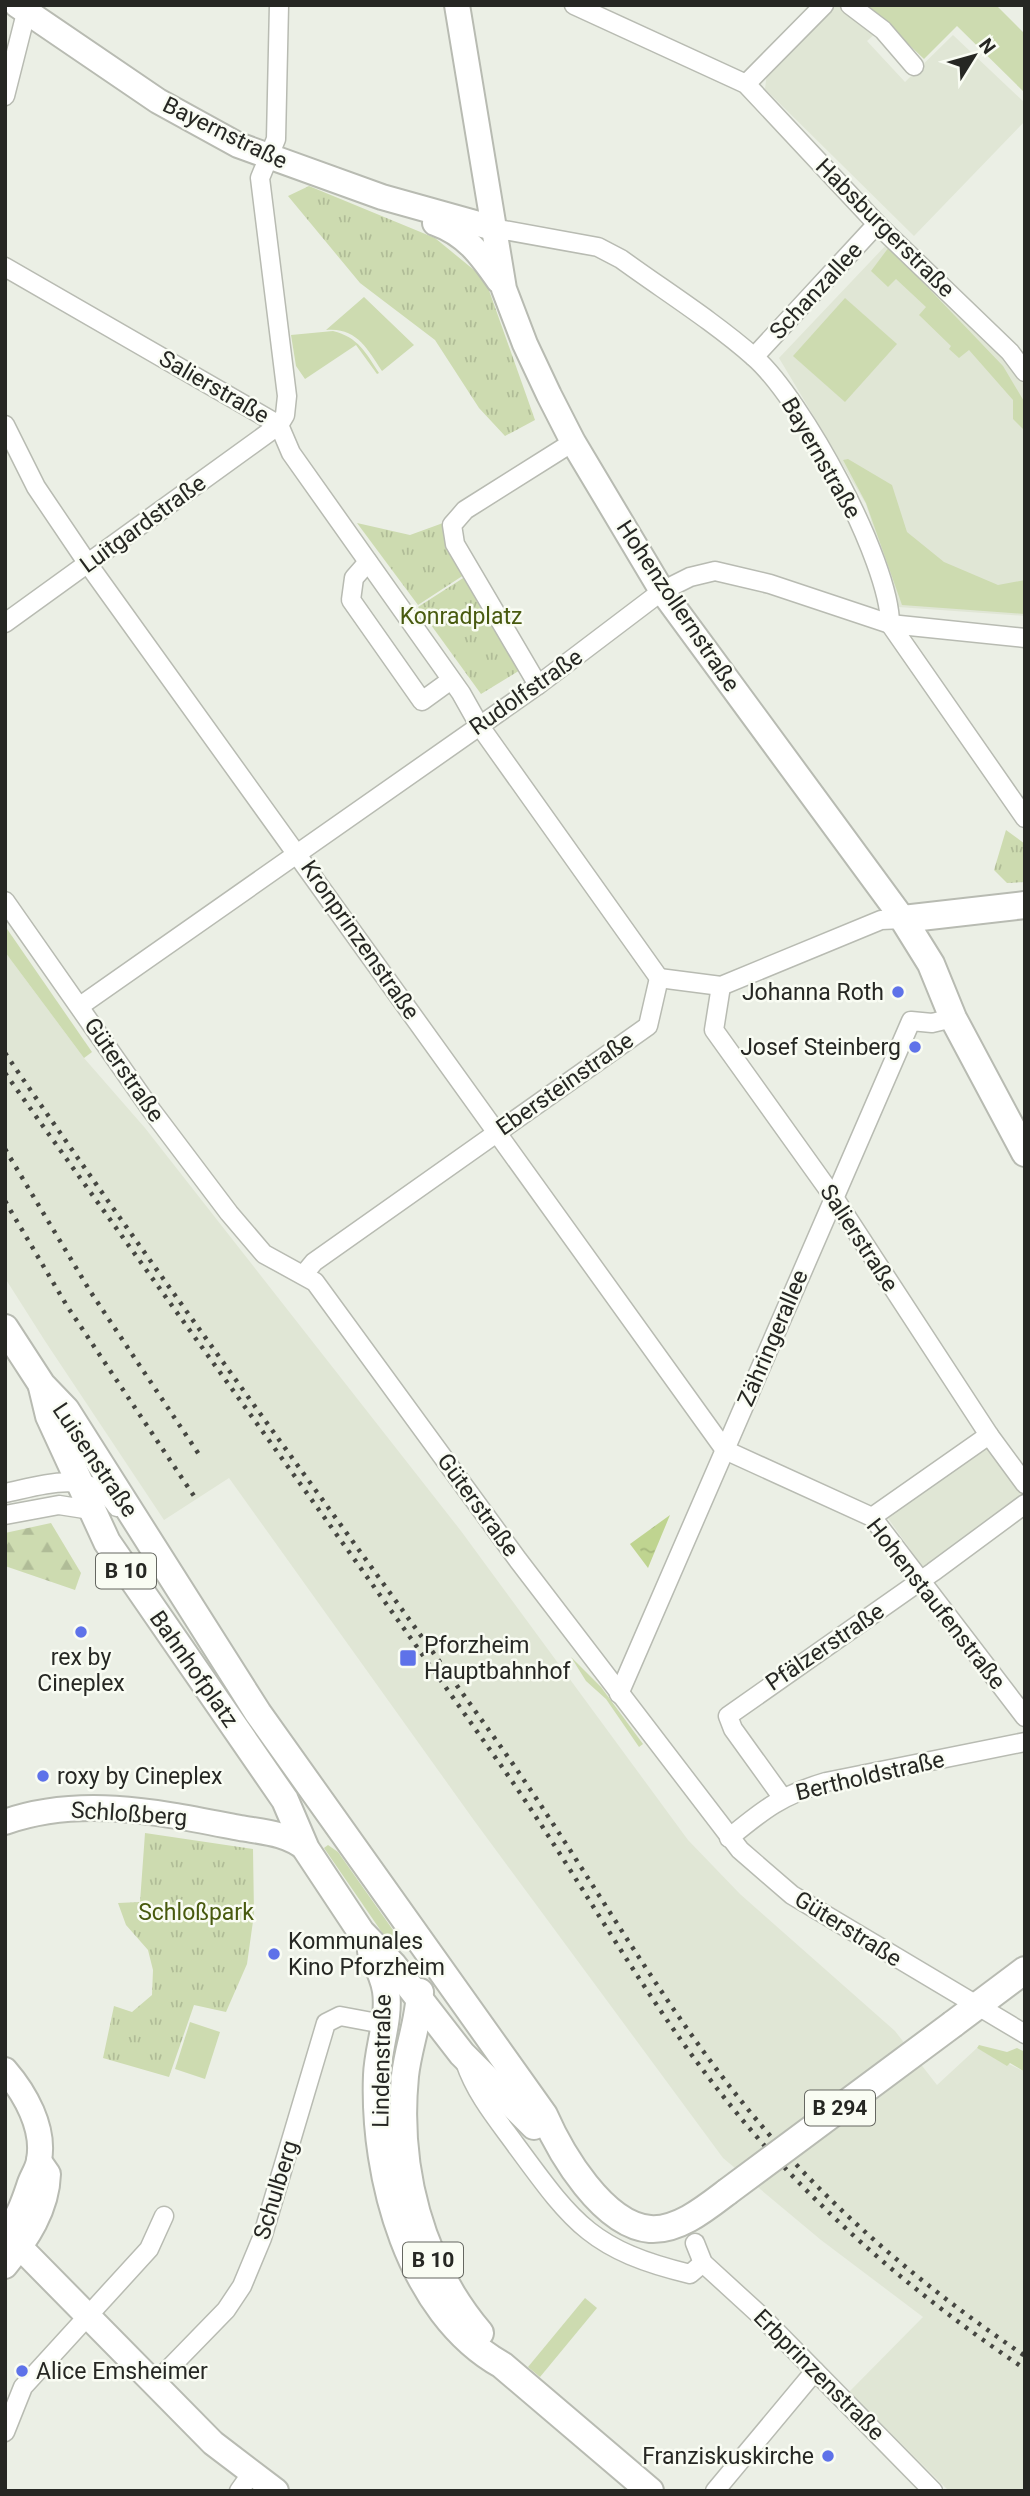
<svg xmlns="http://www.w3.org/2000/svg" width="1030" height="2496" viewBox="0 0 1030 2496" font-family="Roboto,sans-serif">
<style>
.built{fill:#e0e6d5}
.green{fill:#cddbb0}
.forest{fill:url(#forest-firs)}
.park{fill:url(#park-tufts)}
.water{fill:url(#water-ripples)}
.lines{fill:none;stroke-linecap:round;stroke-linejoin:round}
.street-casing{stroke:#b8bbb2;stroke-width:21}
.secondary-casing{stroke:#b8bbb2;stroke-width:28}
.primary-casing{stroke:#b8bbb2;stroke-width:30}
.street{stroke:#fff;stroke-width:18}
.secondary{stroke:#fff;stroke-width:24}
.primary{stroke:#fff;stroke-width:26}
.rail{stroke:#464742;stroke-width:4.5;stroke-dasharray:3.5 7;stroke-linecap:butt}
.primary-bridge-casing{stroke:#b8bbb2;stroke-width:30;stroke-linecap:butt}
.primary-bridge{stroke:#fff;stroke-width:26}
.poi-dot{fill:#5e72e9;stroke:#f9fcf3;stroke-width:2.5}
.labels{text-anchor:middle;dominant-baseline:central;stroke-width:5;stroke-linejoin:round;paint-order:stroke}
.shield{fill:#f9fcf3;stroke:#656761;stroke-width:2}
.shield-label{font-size:21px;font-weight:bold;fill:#262723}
.street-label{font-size:23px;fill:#262723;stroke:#f9fcf3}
.park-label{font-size:23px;fill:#485a0f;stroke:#f9fcf3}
.poi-label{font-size:23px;fill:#262723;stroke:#f9fcf3;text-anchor:start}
</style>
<defs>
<pattern id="forest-firs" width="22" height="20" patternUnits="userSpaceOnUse" patternTransform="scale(1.75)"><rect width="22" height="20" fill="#cddbb0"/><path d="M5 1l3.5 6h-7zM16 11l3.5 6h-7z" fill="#b0bc97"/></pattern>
<pattern id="park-tufts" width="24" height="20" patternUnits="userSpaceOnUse" patternTransform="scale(1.75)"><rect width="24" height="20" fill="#cddbb0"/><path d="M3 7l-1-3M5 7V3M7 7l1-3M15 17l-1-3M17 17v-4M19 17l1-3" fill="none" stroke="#b0bc97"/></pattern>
<pattern id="water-ripples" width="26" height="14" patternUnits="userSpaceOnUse" patternTransform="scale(1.75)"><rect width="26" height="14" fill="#bfd490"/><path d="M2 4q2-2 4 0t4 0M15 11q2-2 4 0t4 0" fill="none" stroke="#a4b67c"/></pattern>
</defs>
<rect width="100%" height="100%" fill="#ebefe5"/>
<g class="built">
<polygon points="835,5 841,5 877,32 867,41 905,82 953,35 1025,103 1025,121 914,236 765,89 767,73"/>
<polygon points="888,243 1008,363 1025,386 1025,616 898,607 866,504 779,358"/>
<polygon points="5,952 84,1058 145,1128 461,1531 688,1840 740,1894 895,2031 937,2085 977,2048 1025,2072 1025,2491 949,2491 849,2392 923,2317 821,2240 723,2158 473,1819 229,1478 164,1520 45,1341 5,1278"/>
<polygon points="985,1442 1024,1496 924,1569 885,1514"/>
</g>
<g class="green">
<polygon points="867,5 996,5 1025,34 1025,93 957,26 924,59"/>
<polygon points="889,247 1003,366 1025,403 1025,431 1013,419 1013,400 969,350 959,358 949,349 951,346 919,315 926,307 896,279 888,287 871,271"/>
<path d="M364 297 414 345 382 371C367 348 356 327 326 330Z"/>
<polygon points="845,298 897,344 845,402 793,356"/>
<path d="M333 331C358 337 366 353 379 373L377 374 356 345 305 379 296 366 291 335Z"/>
<polygon points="848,459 892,485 907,532 944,562 998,585 1025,580 1025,614 902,605 866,503 843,460"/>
<polygon points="5,926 92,1052 84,1058 5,952"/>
<polygon points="571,1657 601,1687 643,1744 639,1747 606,1699 586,1681"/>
<polygon points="328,1845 338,1852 393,1930 403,1963 324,1848"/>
<polygon points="190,2022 220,2032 205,2079 175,2069"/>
<polygon points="979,2045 1007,2052 1017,2048 1025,2052 1025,2072 1010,2063 1007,2066 977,2048"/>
<polygon points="585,2298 597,2308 540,2377 528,2367"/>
</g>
<polygon class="forest" points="51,1523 81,1573 75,1590 5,1566 5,1533"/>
<g class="park">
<polygon points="309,186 435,238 485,279 535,420 505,436 479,408 435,340 360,283 288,196"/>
<polygon points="454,519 470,571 418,605 357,523 410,535"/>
<polygon points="471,573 525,667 481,694 418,607"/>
<polygon points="1006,830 1025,844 1025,882 1007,883 994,870"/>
<polygon points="145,1833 253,1849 254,1914 247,1964 226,2012 194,2005 169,2077 103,2058 114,2006 132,2012 152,1995 153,1970 148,1950 126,1925 118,1903 140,1902"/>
</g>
<polygon class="water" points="670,1515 648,1568 630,1544"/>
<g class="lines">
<defs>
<g id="street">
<polyline points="574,5 746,84 877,224 1010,352 1025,372"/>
<polyline points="850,5 883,30 914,66"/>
<polyline points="746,84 824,5"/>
<polyline points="5,96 28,5"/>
<path d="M493 228 598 247 621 259C665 291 713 321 754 357 802 399 890 561 890 624L1025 818"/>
<polyline points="5,267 279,425 291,453 461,693 479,725 659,978"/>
<polyline points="754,357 877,224"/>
<polyline points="5,425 36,487 88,564 725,1450 872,1517 1025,1717"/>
<polyline points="368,562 354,578 351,600 422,701 451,680"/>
<polyline points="5,623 279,425 285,415 287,396 260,178 276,139 279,5"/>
<polyline points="538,685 455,544 452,525 465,510 573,442"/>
<polyline points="5,901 152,1111 229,1213 264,1254 315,1282 518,1560 740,1850 792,1895 1025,2034"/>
<polyline points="659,978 721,986 881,920 903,919"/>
<polyline points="721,986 714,1030 835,1199 989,1435 1025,1484"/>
<polyline points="80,1006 538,685 662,591 690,577 715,571 770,584 890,624 1025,638"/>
<polyline points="304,1274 314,1262 648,1026 659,978"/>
<path d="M5 1493C43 1485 91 1468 117 1507"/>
<polyline points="5,1515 59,1505 91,1510"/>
<polyline points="872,1517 989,1435"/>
<polyline points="619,1694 911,1021 932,1023 953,1018"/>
<polyline points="782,1797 733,1729 728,1716 933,1572 1025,1504"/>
<path d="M729 1838C764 1809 782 1795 826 1782L1025 1742"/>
<path d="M465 2062C476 2094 496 2118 515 2144 573 2223 591 2250 690 2274L703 2263"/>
<polyline points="695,2243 703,2263 761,2316 933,2491"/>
<polyline points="154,2384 226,2310 242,2286 262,2238 326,2023 340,2016 383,2024"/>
<polyline points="5,2432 23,2387 149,2249 164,2216"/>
<polyline points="239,2491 251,2474"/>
<polyline points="715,2491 815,2371"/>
</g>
<g id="secondary">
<polyline points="17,5 158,101 238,145 382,197 493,228"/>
<polyline points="457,5 504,289 525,344 549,395 573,442 662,591 903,919"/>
<path d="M435 223C466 234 481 255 499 281"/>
<path d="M5 1822C82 1795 162 1813 240 1828 263 1832 287 1833 306 1849"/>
<path d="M5 2070C25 2093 45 2128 39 2160 38 2169 31 2178 29 2186 23 2204 17 2220 5 2235"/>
<polyline points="7,2234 213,2443 276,2491"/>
<path d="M5 2266C27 2239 47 2209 48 2174L39 2161"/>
</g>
<g id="primary">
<polyline points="1025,905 903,919 931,964 953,1018 1025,1153"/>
<path d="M5 1328 42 1385 66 1410 258 1713 544 2115C561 2154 603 2225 650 2229 678 2231 706 2208 727 2192"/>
<polyline points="42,1387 49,1416 107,1542 285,1800 306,1849 361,1932 393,1965 462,2054 534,2126"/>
<path d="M371 1951C377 1964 384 1977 386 1991 390 2018 378 2048 377 2075 373 2176 409 2313 502 2365L650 2491"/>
<path d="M420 1992C419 2021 408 2048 405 2076 396 2168 420 2262 480 2333"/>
<polyline points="953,2024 1025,1970"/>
</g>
</defs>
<use href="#street" class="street-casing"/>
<use href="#secondary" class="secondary-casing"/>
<use href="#primary" class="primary-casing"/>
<use href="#street" class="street"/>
<use href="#secondary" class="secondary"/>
<use href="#primary" class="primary"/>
<g class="rail">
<path d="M5 1053C164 1285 332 1511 496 1740 587 1867 660 2006 761 2125 837 2215 928 2290 1025 2356"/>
<path d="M5 1073C170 1304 337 1533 500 1764 577 1873 640 1992 723 2096 808 2204 912 2293 1025 2369"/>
<polyline points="5,1149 90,1291 202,1459"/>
<polyline points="5,1201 67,1306 194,1496"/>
<polyline points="1024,2340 1025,2340"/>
</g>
<defs>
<polyline id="primary-bridge" points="727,2192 953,2024"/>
</defs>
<use href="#primary-bridge" class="primary-bridge-casing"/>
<use href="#primary-bridge" class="primary-bridge"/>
</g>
<g class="poi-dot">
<circle cx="898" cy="992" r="7"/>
<circle cx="915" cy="1047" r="7"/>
<circle cx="81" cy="1632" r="7"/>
<rect x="399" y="1649" width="18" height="18" rx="3.5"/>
<circle cx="43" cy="1776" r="7"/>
<circle cx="274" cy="1954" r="7"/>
<circle cx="22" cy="2371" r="7"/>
<circle cx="828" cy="2456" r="7"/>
</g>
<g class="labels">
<g class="shield">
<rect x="96" y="1553.5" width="60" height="35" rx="5"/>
<rect x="805" y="2090.5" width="70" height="35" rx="5"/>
<rect x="403" y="2242.5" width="60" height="35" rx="5"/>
</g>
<g class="shield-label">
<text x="126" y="1571">B 10</text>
<text x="840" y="2108">B 294</text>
<text x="433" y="2260">B 10</text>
</g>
<g class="street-label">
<text transform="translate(225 133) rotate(26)">Bayernstraße</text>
<text transform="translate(885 228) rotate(45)">Habsburgerstraße</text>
<text transform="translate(816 291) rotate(-47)">Schanzallee</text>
<text transform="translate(214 387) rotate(30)">Salierstraße</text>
<text transform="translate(821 458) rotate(60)">Bayernstraße</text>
<text transform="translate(143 524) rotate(-36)">Luitgardstraße</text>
<text transform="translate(678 606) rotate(56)">Hohenzollernstraße</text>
<text transform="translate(526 692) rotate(-35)">Rudolfstraße</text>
<text transform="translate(360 940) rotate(55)">Kronprinzenstraße</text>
<text transform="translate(124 1070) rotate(55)">Güterstraße</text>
<text transform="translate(565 1084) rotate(-35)">Ebersteinstraße</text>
<text transform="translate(859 1238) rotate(57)">Salierstraße</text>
<text transform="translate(773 1338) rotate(-67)">Zähringerallee</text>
<text transform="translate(95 1460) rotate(56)">Luisenstraße</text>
<text transform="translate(478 1505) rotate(54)">Güterstraße</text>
<text transform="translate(936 1604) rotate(52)">Hohenstaufenstraße</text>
<text transform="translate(825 1647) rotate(-34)">Pfälzerstraße</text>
<text transform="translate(194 1669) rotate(55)">Bahnhofplatz</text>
<text transform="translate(870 1776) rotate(-13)">Bertholdstraße</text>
<text transform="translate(129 1814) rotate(4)">Schloßberg</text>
<text transform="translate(848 1929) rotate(32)">Güterstraße</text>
<text transform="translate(382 2061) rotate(-89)">Lindenstraße</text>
<text transform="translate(276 2190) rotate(-73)">Schulberg</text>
<text transform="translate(819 2375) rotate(45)">Erbprinzenstraße</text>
</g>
<g class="park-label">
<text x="461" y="616">Konradplatz</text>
<text x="196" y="1912">Schloßpark</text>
</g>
<g class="poi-label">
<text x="884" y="992" text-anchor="end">Johanna Roth</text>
<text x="901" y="1047" text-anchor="end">Josef Steinberg</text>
<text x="424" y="1645">Pforzheim<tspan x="424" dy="26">Hauptbahnhof</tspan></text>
<text x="81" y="1657" text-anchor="middle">rex by<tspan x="81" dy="26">Cineplex</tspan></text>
<text x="57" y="1776">roxy by Cineplex</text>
<text x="288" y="1941">Kommunales<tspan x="288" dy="26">Kino Pforzheim</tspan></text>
<text x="36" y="2371">Alice Emsheimer</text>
<text x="814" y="2456" text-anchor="end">Franziskuskirche</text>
</g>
</g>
<rect width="1030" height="2496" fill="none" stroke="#262723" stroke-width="14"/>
<g transform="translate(974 56) rotate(53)" stroke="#f9fcf3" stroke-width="5" paint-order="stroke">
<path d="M0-5L12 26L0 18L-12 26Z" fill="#262723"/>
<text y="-10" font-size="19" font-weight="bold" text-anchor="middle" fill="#262723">N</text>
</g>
</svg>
